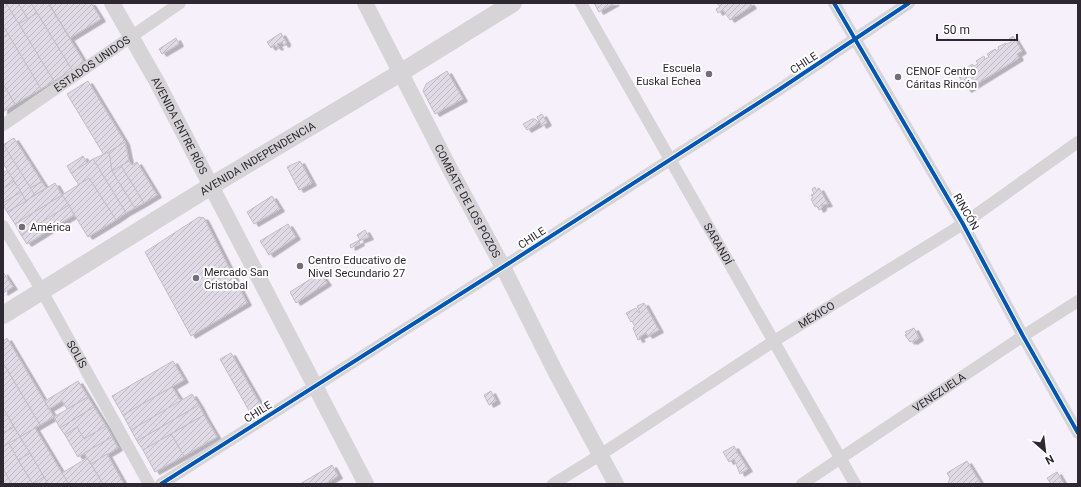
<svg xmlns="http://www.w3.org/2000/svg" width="1081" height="487" viewBox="0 0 1081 487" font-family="Roboto,sans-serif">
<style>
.building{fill:url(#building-hatch);stroke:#c3bec7;filter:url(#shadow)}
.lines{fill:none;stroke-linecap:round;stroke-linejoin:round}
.street{stroke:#d6d4d6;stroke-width:12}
.secondary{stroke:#d6d4d6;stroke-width:16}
.primary{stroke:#d6d4d6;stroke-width:18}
.cycleway-casing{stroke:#fff;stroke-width:6}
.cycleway{stroke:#0057b8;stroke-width:4}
.poi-dot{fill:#746e78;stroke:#fff;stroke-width:1.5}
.labels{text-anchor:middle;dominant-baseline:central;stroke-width:4;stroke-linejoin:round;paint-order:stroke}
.street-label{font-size:11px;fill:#2e2832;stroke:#fff}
.poi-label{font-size:11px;fill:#2e2832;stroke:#fff;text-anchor:start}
</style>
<defs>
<pattern id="building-hatch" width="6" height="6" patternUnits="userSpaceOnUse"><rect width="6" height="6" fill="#e0d9e6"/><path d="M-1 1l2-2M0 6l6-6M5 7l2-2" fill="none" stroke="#c0bac6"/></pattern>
<filter id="shadow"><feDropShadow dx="4.5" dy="2.5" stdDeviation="0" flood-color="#0004"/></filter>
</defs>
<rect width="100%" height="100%" fill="#f5f0fa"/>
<g class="building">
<polygon points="3,3 6,3 54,81 41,89 3,26"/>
<polygon points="6,3 18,3 28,19 19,24"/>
<polygon points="18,3 31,3 37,13 28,19"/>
<polygon points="31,3 48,3 84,62 72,70"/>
<polygon points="54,3 91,3 101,19 70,38 50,5"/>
<polygon points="594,3 615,3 599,12"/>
<polygon points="717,3 750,3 752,6 730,20 723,10 718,13 716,9 720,7"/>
<polygon points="37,13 72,70 54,81 19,24"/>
<polygon points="3,26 8,34 3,37"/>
<polygon points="281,33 286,42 286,44 284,45 282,42 277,44 279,47 277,48 275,45 271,48 267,42"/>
<polygon points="8,34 41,89 15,104 3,84 3,37"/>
<polygon points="1013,36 1022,51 1017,54 1019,58 967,90 957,73 962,70 964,72 967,71 966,69 972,64 974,66 978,64 976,61 984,56 985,59 989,57 987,54 995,49 996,51 999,49 998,47 1006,43 1007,44 1011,42 1009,39"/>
<polygon points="176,38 179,44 162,54 159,49"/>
<polygon points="447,71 463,99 435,114 423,91 426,84"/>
<polygon points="88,81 125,142 104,155 67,94"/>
<polygon points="3,84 15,104 3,112"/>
<polygon points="542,114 547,123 542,126 537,117"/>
<polygon points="532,119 535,119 539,123 527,130 523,124"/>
<polygon points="14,138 42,182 30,188 3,145"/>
<polygon points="125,142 129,161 112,171 109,152"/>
<polygon points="3,144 35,195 26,201 3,163"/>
<polygon points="109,152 112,171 135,208 126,213 93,159"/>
<polygon points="83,156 87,163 71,173 67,166"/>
<polygon points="93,159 126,213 116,220 89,178 79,185 71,173"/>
<polygon points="129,161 132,165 137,162 157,195 144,203 121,166"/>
<polygon points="300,161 312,183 299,190 287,167"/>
<polygon points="121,166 144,203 135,208 112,171"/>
<polygon points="7,170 14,181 3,189 3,173"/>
<polygon points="89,178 116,220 88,237 62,195"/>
<polygon points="14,181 21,192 3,203 3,189"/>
<polygon points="42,182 46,188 35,195 30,188"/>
<polygon points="55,183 62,195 15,224 7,212"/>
<polygon points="815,187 816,190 819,188 828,204 822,205 822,208 819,210 817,206 815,207 811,199 813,198 811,195 814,194 812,189"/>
<polygon points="21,192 26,201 7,212 3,205 3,203"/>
<polygon points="62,195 69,205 21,235 15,224"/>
<polygon points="272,196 280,209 254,224 247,212"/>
<polygon points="69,205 74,215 27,244 21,235"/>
<polygon points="199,217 204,218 247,303 191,336 145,252"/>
<polygon points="288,224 296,237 269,255 260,241"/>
<polygon points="365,230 369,237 359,241 360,243 351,248 350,245 360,240 357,235"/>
<polygon points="3,272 13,287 3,293"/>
<polygon points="320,273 327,283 296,303 290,292"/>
<polygon points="644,303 659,330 648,336 646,333 639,337 641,339 638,340 633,328 635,327 632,321 631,322 626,313 636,308 639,313 640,312 637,306"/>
<polygon points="914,328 919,338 913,342 912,341 910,342 905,335 907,334 905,332"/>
<polygon points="7,338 54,417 40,425 3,363 3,341"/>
<polygon points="231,353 263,409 252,416 220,359"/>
<polygon points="173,361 184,380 123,415 112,396"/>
<polygon points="3,363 40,425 20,437 3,408"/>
<polygon points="78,381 88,397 67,409 62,401 49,409 45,401"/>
<polygon points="172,387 181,401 131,430 123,415"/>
<polygon points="491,391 496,401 489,405 484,395"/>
<polygon points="192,394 199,405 137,441 131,430"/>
<polygon points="88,397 94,407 60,428 54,417"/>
<polygon points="199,405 204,415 143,450 137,441"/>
<polygon points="94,407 106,426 84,439 77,427 65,435 60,428"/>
<polygon points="3,408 14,427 3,433"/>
<polygon points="204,415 217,437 184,456 171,434"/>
<polygon points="106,426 112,437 78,457 65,435 77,427 84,439"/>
<polygon points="14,427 20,437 3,447 3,433"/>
<polygon points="35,428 62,473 69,484 48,484 44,477 20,437"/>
<polygon points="171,434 184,456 155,472 143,450"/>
<polygon points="20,437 30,453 18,460 9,443"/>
<polygon points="112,437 118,448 91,464 84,453"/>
<polygon points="9,443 18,460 33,484 12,484 3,469 3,447"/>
<polygon points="734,446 737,452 736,453 738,453 748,469 740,474 734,459 729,462 723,452"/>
<polygon points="30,453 44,477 33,484 18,460"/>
<polygon points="107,454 124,484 103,484 91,464"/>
<polygon points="87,458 103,484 69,484 62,473"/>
<polygon points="967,461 981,484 948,484 950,478 947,473"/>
<polygon points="332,465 338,476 325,484 300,484"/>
<polygon points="3,469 12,484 3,484"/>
<polygon points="1057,472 1064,484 1051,484 1047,478"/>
<polygon points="44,477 48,484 33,484"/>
</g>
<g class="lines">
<g class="street">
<path id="s1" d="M581 3 855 484"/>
<polyline points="834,3 963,224 1023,336 1078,433"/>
<path id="s2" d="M3 125 180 3"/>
<path id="s3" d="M3 226 42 291 149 484"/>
<polyline points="161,484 503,267 780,89 909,3"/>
<path id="s4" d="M553 484 600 455 774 341 963 224 1078 142"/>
<path id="s5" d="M802 484 1023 336 1078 301"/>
</g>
<g class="secondary">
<path id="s6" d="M112 3 157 82 366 484"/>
<path id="s7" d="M365 3 452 173 503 267 556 373 616 484"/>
</g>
<path class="primary" id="s8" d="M3 315 211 186 400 73 513 3"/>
<defs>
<g id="cycleway">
<polyline points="834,3 963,224 1023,336 1078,433"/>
<polyline points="161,484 503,267 780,89 909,3"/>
</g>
</defs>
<use href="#cycleway" class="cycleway-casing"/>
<use href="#cycleway" class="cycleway"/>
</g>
<g class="poi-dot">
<circle cx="709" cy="74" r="4"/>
<circle cx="898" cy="77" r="4"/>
<circle cx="22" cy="227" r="4"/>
<circle cx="300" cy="266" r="4"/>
<circle cx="196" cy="278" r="4"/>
</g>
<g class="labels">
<g class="street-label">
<text transform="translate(804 63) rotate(-33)">CHILE</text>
<text stroke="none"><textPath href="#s2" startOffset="108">ESTADOS UNIDOS</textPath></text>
<text stroke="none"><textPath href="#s6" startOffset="140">AVENIDA ENTRE RÍOS</textPath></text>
<text stroke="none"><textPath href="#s8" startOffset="299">AVENIDA INDEPENDENCIA</textPath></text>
<text stroke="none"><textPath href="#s7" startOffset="223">COMBATE DE LOS POZOS</textPath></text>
<text transform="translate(966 212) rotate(60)">RINCÓN</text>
<text transform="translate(532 238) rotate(-33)">CHILE</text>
<text stroke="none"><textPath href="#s1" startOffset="277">SARANDÍ</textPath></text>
<text stroke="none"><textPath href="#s4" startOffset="313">MÉXICO</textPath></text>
<text stroke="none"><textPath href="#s3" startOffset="148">SOLÍS</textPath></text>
<text stroke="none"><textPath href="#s5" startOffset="165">VENEZUELA</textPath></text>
<text transform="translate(258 412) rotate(-32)">CHILE</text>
</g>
<g class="poi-label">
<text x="701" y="68" text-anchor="end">Escuela<tspan x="701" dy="13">Euskal Echea</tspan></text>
<text x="906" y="71">CENOF Centro<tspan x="906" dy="13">Cáritas Rincón</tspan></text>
<text x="30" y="227">América</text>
<text x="308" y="260">Centro Educativo de<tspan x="308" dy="13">Nivel Secundario 27</tspan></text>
<text x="204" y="272">Mercado San<tspan x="204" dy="13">Cristobal</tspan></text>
</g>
</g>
<rect width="1081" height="487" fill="none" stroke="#2e2832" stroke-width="8"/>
<g transform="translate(1045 451) rotate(152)" stroke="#ffffff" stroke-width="3" paint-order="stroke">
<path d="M0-3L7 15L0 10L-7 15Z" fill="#2e2832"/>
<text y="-6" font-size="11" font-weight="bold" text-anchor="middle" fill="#2e2832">N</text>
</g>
<path d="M937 34v6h80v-6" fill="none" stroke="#2e2832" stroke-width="2"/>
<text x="943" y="34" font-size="12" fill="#2e2832" stroke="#ffffff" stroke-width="3" paint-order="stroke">50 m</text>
</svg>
